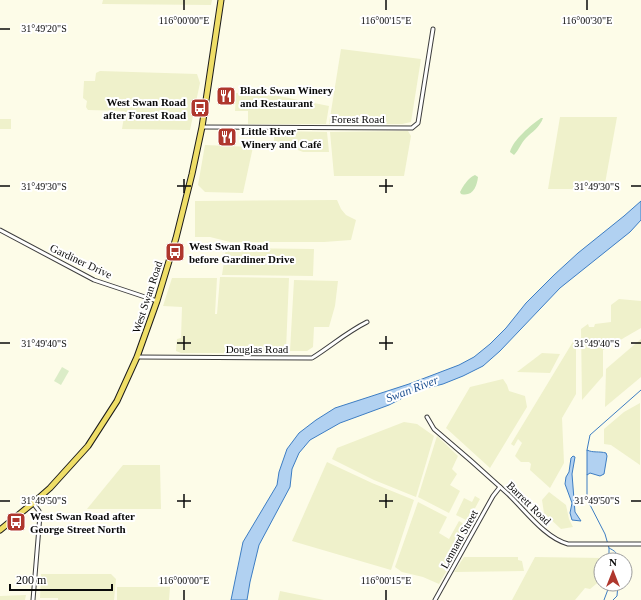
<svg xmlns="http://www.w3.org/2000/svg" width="641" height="600" viewBox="0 0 641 600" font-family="Georgia,serif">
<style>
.farmland{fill:#eff1cb}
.green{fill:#c8e4b5}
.pitch{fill:#dbecc7}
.water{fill:#b1d1f1;stroke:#3d7dc3}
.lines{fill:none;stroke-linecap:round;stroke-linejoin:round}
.stream{stroke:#3d7dc3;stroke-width:1}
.street-casing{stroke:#3d3d3d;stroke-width:5}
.primary-casing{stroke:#1b1b1b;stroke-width:7}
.street{stroke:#fff;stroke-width:3}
.primary{stroke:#efde67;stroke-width:5}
.ticks{fill:none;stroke:#0a0a0a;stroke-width:1.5}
.labels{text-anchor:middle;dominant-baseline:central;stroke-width:4;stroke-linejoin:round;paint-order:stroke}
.poi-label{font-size:11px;font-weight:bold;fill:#0a0a0a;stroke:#fff;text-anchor:start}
.street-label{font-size:11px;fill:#0a0a0a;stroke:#fff}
.water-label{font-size:12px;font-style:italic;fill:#1e5191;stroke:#fff}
.ticks-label{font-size:10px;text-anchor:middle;fill:#0a0a0a;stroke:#fff;stroke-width:4;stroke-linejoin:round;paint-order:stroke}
</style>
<rect width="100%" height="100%" fill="#fdfce8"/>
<g class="farmland">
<polygon points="103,0 212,0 211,5 102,4"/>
<polygon points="341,49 421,59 411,122 402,124 329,124"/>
<polygon points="100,71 197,74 200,83 190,130 122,129 125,111 88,110 86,107 87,101 83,98 84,81 95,81 96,73"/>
<polygon points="259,92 329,106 326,124 248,124 248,111 235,111 236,93"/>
<polygon points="560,117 617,117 604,189 548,189"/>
<rect x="0" y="119" width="11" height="10"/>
<polygon points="274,131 327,132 329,152 303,152 288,146 278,145 274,141"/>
<polygon points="408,131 411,136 404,176 334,176 330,132"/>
<polygon points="205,145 253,147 243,193 205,192 198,185"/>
<polygon points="337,200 341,209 346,215 356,220 351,240 324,242 230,242 210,237 195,237 195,201"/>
<polygon points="226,248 314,249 313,276 222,275"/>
<polygon points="220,277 289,278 286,350 283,353 181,353 176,351 177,339 181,338 182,307 163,306 172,278 217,278 215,314 217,314"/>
<polygon points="294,280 338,281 335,306 329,327 314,327 313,347 307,351 290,351"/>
<polygon points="619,299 641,301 641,328 603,350 603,376 582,400 581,329 588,324 589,327 594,327 595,324 611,322 611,305"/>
<polygon points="641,339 641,377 605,407 606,369"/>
<polygon points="574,340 576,342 576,394 562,418 564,463 550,488 530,470 531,464 529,462 521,462 515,456 522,443 518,439 514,446 511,444"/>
<polygon points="542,353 560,354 550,373 517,372"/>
<polygon points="503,379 507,385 509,391 525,396 527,407 490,468 446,428 470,387"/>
<polygon points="640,403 640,465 611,445 604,444 604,429 624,412"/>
<polygon points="404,422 417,424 434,436 416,497 374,480 332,459 337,448"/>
<polygon points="437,436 458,456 452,469 457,474 450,485 460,491 449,513 418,497"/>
<polygon points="327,462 372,483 414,500 391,570 292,541"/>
<polygon points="123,465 160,465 161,509 87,509"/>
<polygon points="549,492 566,505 569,519 573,527 561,529 544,513 542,500"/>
<polygon points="475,496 480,499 468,521 456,515 464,498 472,502"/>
<polygon points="418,502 447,517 439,533 449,539 459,521 464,524 469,532 439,584 423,577 402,572 395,567"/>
<polygon points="464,557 518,557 518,560 522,561 524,571 454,572"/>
<polygon points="535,557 603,558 603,560 601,560 601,580 590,589 585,588 575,600 512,600"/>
<polygon points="41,574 111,574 116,579 114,600 58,600 58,598 40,598"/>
<polygon points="117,587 170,587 169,600 117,600"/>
<polygon points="280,591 324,600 278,600"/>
<polygon points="26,595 25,600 0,600 0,596"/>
</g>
<g class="green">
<path d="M541 118H543C540 127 532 132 526 138 521 143 519 150 514 155L510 152C513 140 531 125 541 118Z"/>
<path d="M475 175 478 177C477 186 473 197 461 194L460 192C463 186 468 178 475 175Z"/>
</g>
<polygon class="pitch" points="62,367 69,371 61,385 54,381"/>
<g class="water">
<polygon points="641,201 641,220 630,232 560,288 500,351 483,366 463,376 443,384 416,391 389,405 340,423 310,440 299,453 292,469 290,487 259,545 250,582 247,600 231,600 243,542 277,485 279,472 287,449 299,433 316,420 335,408 409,384 459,365 474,357 490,344 506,328 526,303 554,275 578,253 624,216"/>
<path d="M587 450C593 453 599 451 606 453L607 456 604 474 600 476 590 473 587 475Z"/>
<polygon points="573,456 575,457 572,474 575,512 581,521 572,520 570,513 572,503 565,484 566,477 569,472 571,458"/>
</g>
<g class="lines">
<g class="stream">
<polyline points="587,450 590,435 641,390"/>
<polyline points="587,475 587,499 605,534 609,548 609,560"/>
<path d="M609 548C615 551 618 553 618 560"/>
<polyline points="604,600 610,584"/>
<polyline points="613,600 617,596 618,584"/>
</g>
<defs>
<g id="street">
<polyline points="202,127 412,128 418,123 433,29"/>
<polyline points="0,230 94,280 157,301"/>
<path d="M137 357 312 358C331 346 347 332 367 322"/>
<path d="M427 417 434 429C459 450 484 472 508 494 525 510 545 538 568 544H641"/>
<polyline points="33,600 40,515 39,511 33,503"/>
<polyline points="435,600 493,496 500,487"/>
</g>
<polyline id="primary" points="0,530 33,503 50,488 88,446 117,401 137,357 157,301 176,238 192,174 202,127 221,0"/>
</defs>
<use href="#street" class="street-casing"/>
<use href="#primary" class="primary-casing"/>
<use href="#street" class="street"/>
<use href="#primary" class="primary"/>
</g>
<path class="ticks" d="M184 0V10M386 0V10M587 0V10M0 29H10M184 179V193M386 179V193M0 186H10M177 186H191M379 186H393M631 186H641M184 336V350M386 336V350M0 343H10M177 343H191M379 343H393M631 343H641M184 494V508M386 494V508M0 501H10M177 501H191M379 501H393M631 501H641M184 590V600M386 590V600"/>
<defs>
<symbol id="restaurant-square" viewBox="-11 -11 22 22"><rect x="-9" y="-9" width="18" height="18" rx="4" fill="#af372d" stroke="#fff"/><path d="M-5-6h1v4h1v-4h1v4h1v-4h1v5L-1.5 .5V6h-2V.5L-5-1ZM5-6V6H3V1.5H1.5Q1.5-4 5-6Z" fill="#fff"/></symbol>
<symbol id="bus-square" viewBox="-11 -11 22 22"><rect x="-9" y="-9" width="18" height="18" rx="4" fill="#af372d" stroke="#fff"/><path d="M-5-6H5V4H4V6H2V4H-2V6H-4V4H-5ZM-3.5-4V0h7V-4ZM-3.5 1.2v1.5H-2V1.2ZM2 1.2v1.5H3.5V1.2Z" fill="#fff"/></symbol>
</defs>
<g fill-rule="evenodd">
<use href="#restaurant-square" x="215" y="85" width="22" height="22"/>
<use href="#bus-square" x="189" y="97" width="22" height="22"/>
<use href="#restaurant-square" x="216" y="126" width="22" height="22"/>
<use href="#bus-square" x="164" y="241" width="22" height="22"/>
<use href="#bus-square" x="5" y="511" width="22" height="22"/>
</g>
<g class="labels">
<g class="poi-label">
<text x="240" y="90">Black Swan Winery<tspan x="240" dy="13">and Restaurant</tspan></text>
<text x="186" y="102" text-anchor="end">West Swan Road<tspan x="186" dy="13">after Forest Road</tspan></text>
<text x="241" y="131">Little River<tspan x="241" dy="13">Winery and Café</tspan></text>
<text x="189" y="246">West Swan Road<tspan x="189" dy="13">before Gardiner Drive</tspan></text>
<text x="30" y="516">West Swan Road after<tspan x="30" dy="13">George Street North</tspan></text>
</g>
<g class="street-label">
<text x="358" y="119">Forest Road</text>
<text transform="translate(81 261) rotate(25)">Gardiner Drive</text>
<text transform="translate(147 297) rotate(-72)">West Swan Road</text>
<text x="257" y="349">Douglas Road</text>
<text transform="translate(529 503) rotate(44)">Barrett Road</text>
<text transform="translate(459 539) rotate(-61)">Lennard Street</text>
</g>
<g class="water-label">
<text transform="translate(412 389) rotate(-21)">Swan River</text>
</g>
</g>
<g class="ticks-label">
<text x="184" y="24">116°00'00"E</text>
<text x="386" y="24">116°00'15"E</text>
<text x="587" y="24">116°00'30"E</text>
<text x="44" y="32">31°49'20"S</text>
<text x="44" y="190">31°49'30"S</text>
<text x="597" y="190">31°49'30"S</text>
<text x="44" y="347">31°49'40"S</text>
<text x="597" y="347">31°49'40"S</text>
<text x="44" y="504">31°49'50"S</text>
<text x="597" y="504">31°49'50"S</text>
<text x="184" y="584">116°00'00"E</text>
<text x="386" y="584">116°00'15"E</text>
</g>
<g transform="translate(613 572)"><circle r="19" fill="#ffffff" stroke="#9d9d9d"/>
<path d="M0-3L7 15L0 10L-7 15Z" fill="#af372d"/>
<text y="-6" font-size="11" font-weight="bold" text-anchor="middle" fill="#0a0a0a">N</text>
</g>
<path d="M10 584v6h102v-6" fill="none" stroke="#0a0a0a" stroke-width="2"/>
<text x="16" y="584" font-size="12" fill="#0a0a0a" stroke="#ffffff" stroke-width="3" paint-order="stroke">200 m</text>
</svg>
